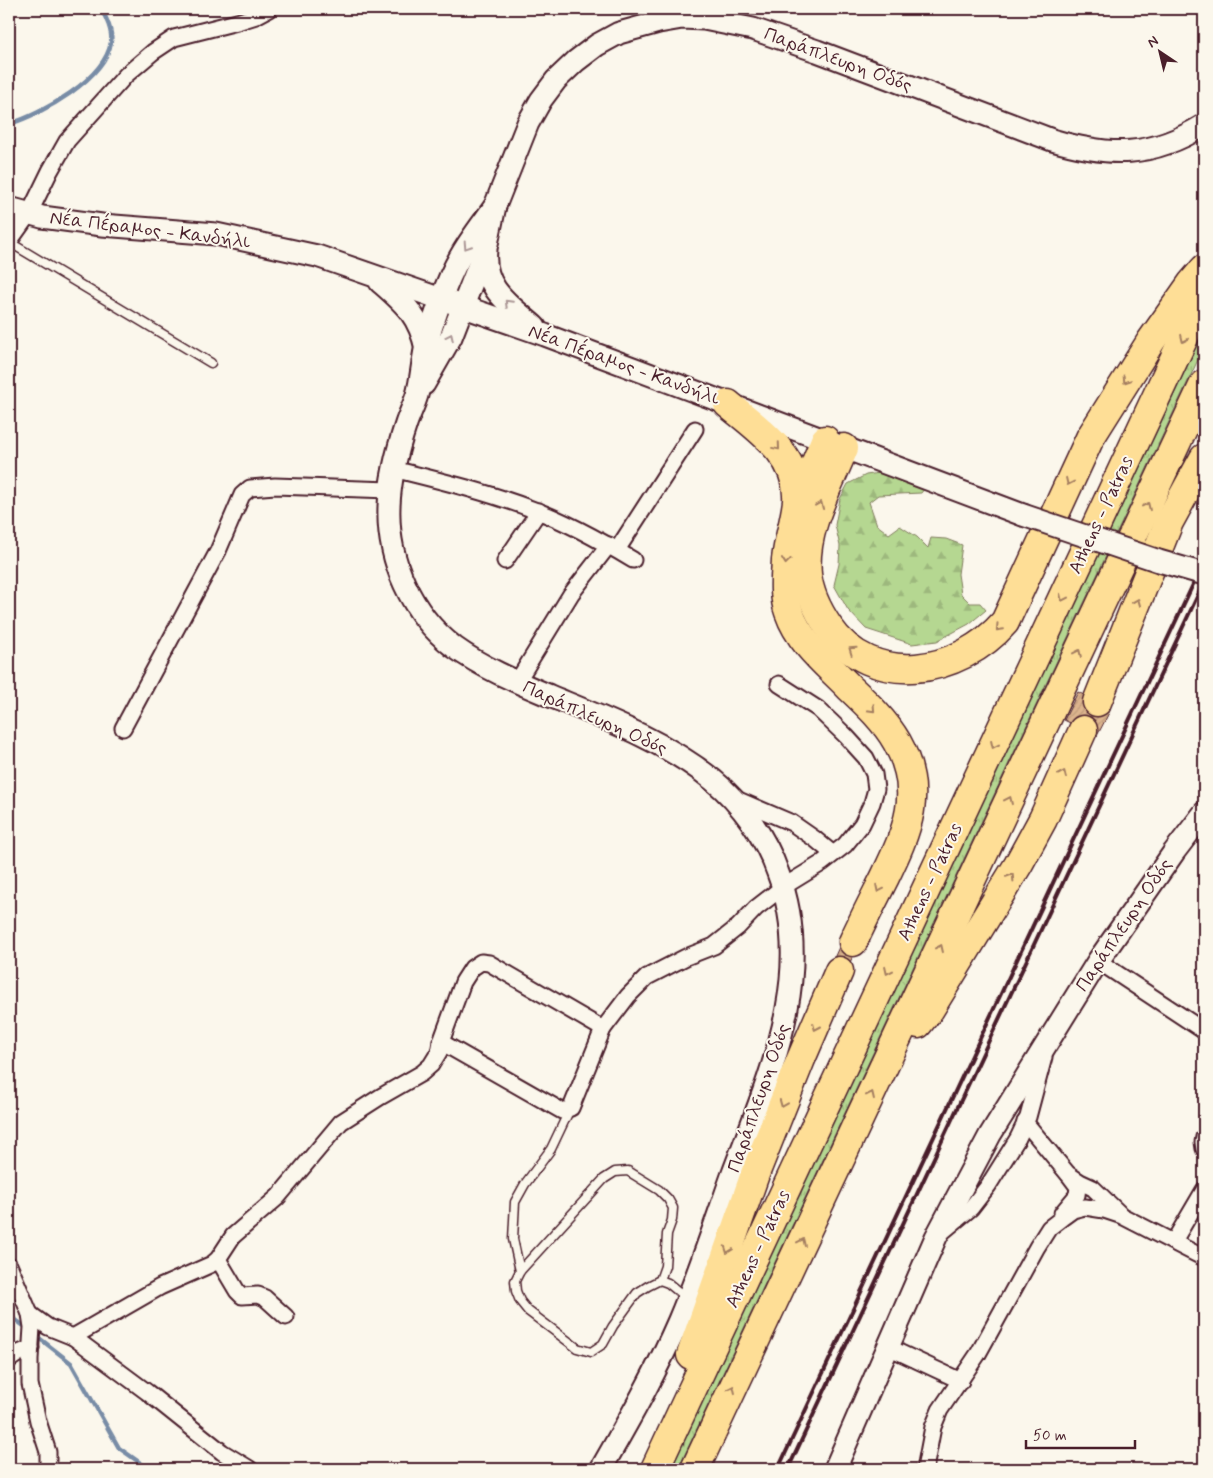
<svg xmlns="http://www.w3.org/2000/svg" width="1213" height="1478" viewBox="0 0 1213 1478" font-family="Mynerve,sans-serif">
<style>
.grass{fill:url(#grass-tufts);stroke:#807b5e}
.forest{fill:url(#forest-firs);stroke:#807b5e}
.lines{fill:none;stroke-linecap:round;stroke-linejoin:round}
.stream{stroke:#788ca6;stroke-width:4.5}
.building{fill:url(#building-hatch);stroke:#4a1f2b}
.lane-casing{stroke:#4a1f2b;stroke-width:11}
.street-casing{stroke:#4a1f2b;stroke-width:19}
.secondary-casing{stroke:#4a1f2b;stroke-width:25}
.highway-casing{stroke:#4a1f2b;stroke-width:31}
.lane{stroke:#fbf7ec;stroke-width:8}
.street{stroke:#fbf7ec;stroke-width:15}
.secondary{stroke:#fbf7ec;stroke-width:21}
.highway{stroke:#fede96;stroke-width:28}
.rail{stroke:#4a1f2b;stroke-width:4}
.secondary-bridge-casing{stroke:#4a1f2b;stroke-width:25;stroke-linecap:butt}
.secondary-bridge{stroke:#fbf7ec;stroke-width:21}
.oneway{stroke:#ab9695}
.oneway2{stroke:#a47e60}
.labels{text-anchor:middle;dominant-baseline:central;stroke-width:4;stroke-linejoin:round;paint-order:stroke}
.street-label{font-size:19px;fill:#4a1f2b;stroke:#fbf7ec}
</style>
<defs>
<pattern id="grass-tufts" width="24" height="20" patternUnits="userSpaceOnUse" patternTransform="scale(1.25)"><rect width="24" height="20" fill="#b5d791"/><path d="M3 7l-1-3M5 7V3M7 7l1-3M15 17l-1-3M17 17v-4M19 17l1-3" fill="none" stroke="#9db87d"/></pattern>
<pattern id="forest-firs" width="22" height="20" patternUnits="userSpaceOnUse" patternTransform="scale(1.25)"><rect width="22" height="20" fill="#b5d791"/><path d="M5 1l3.5 6h-7zM16 11l3.5 6h-7z" fill="#9db87d"/></pattern>
<pattern id="building-hatch" width="6" height="6" patternUnits="userSpaceOnUse" patternTransform="scale(1.25)"><rect width="6" height="6" fill="#ddb58e"/><path d="M-1 1l2-2M0 6l6-6M5 7l2-2" fill="none" stroke="#bf9b7b"/></pattern>
</defs>
<rect width="100%" height="100%" fill="#fbf7ec"/>
<filter id="ink" filterUnits="userSpaceOnUse"><feTurbulence type="fractalNoise" baseFrequency=".02" numOctaves="2"/><feDisplacementMap in="SourceGraphic" scale="10" xChannelSelector="R" yChannelSelector="G"/><feConvolveMatrix kernelMatrix="1 2 1 2 8 2 1 2 1" color-interpolation-filters="sRGB"/></filter>
<g filter="url(#ink)">
<polygon class="grass" points="1204,330 1204,347 678,1469 670,1469"/>
<polygon class="forest" points="886,472 925,488 921,493 878,495 869,502 877,525 889,534 900,526 917,537 928,548 931,538 946,539 962,545 958,574 961,594 970,603 980,603 986,610 969,624 937,641 912,644 866,629 848,610 834,585 839,564 840,546 835,525 840,499 848,484 866,475"/>
<g class="lines">
<g class="stream">
<path d="M9 124C42 114 105 79 111 42 113 32 106 17 101 9"/>
<polyline points="9,1315 28,1329"/>
<polyline points="34,1334 71,1363 119,1448 149,1469"/>
</g>
</g>
<g class="building">
<polygon points="1078,692 1111,709 1097,736 1064,720"/>
<polygon points="844,936 859,942 845,974 830,967"/>
</g>
<g class="lines">
<defs>
<g id="lane">
<polyline points="9,242 211,363"/>
<polyline points="520,1271 513,1239 515,1202 525,1184 551,1149 570,1109"/>
<polyline points="660,1280 665,1266 667,1234 672,1220 673,1208 668,1199 659,1190 628,1171 615,1172 604,1179 520,1271 515,1281 516,1291 520,1301 528,1311 577,1348 591,1352 603,1344 613,1326 637,1293 648,1286 660,1280 668,1283 685,1297"/>
</g>
<g id="street">
<polyline points="9,242 29,214 50,171 67,141 126,75 153,52 174,38 237,22 256,16 269,9"/>
<path d="M393 469C442 481 491 493 537 511 570 523 603 542 633 560"/>
<polyline points="617,550 695,429"/>
<polyline points="505,561 539,511"/>
<polyline points="517,682 571,594 609,545"/>
<polyline points="123,728 218,551 242,495 250,488 275,486 390,490"/>
<polyline points="736,799 792,823 815,839 833,854"/>
<polyline points="1098,961 1204,1031"/>
<polyline points="441,1042 562,1111 571,1108 603,1029 628,996 647,977 686,957 714,946 738,927 756,908 783,887 822,863 845,845 862,824 872,803 876,789 874,774 866,758 846,736 818,709 779,684"/>
<polyline points="1025,1122 1068,1174 1080,1182 1093,1188 1119,1213"/>
<polyline points="1204,1137 1203,1142 1204,1149"/>
<polyline points="1062,1213 1077,1195 1078,1187 1069,1175"/>
<polyline points="941,1233 971,1208 988,1186 1018,1138 1028,1117 1044,1057"/>
<polyline points="1174,1241 1204,1190"/>
<polyline points="218,1259 237,1291 242,1296 258,1295 265,1298 286,1317"/>
<polyline points="9,1265 30,1314 32,1327 30,1359 30,1384 38,1421 48,1452 48,1469"/>
<polyline points="30,1314 48,1327 73,1337 147,1392 222,1452 250,1469"/>
<polyline points="73,1337 160,1287 212,1264 218,1259 233,1236 278,1197 341,1122 380,1097 422,1073 431,1065 439,1052 441,1042 463,982 472,968 481,962 489,963 603,1029"/>
<polyline points="888,1347 961,1381"/>
<polyline points="9,1360 19,1353 31,1348"/>
<polyline points="925,1469 933,1427 940,1410 978,1354 1037,1247 1049,1228 1062,1218 1073,1210 1085,1207 1104,1210 1122,1216 1204,1258"/>
</g>
<g id="secondary">
<path d="M495 206C483 223 470 239 460 257 446 281 432 323 425 350 422 365 421 381 417 395 414 405 409 415 406 424 397 451 390 478 389 506 387 560 411 614 454 647 483 668 517 682 550 696 606 719 665 741 713 780 741 803 766 838 778 873 817 976 768 1079 732 1176 715 1224 699 1273 679 1320 657 1371 629 1420 601 1469"/>
<polyline points="9,208 42,217 102,225 216,234 317,256 545,335 1023,515"/>
<path d="M486 250C482 288 509 304 535 327"/>
<path d="M380 282C404 303 419 315 426 349"/>
<path d="M424 384 451 337 487 244 495 206 528 123 541 100 556 80 576 61 597 45 619 33 659 22 682 18 704 19 753 29 817 51 1052 140C1110 157 1151 158 1204 125"/>
<polyline points="835,1469 936,1237 990,1135 1098,961 1174,852 1204,813"/>
</g>
<g id="highway">
<path d="M728 404C758 429 800 456 797 501 795 521 788 540 786 560 785 578 783 596 789 612 800 644 828 665 850 688 867 704 885 721 897 742 925 792 907 831 885 877 874 899 863 920 853 942"/>
<path d="M844 448C828 488 803 529 807 574 809 592 818 611 828 626 872 691 960 674 1005 622L1090 438 1151 341 1192 283 1204 269"/>
<polyline points="798,506 825,440"/>
<polyline points="1097,702 1169,522 1204,458"/>
<polyline points="918,1024 930,1009 1018,865 1043,819 1083,730"/>
<polyline points="691,1355 755,1174 801,1059 839,971"/>
<polyline points="655,1469 1204,295"/>
<polyline points="695,1469 1204,384"/>
</g>
</defs>
<use href="#lane" class="lane-casing"/>
<use href="#street" class="street-casing"/>
<use href="#secondary" class="secondary-casing"/>
<use href="#highway" class="highway-casing"/>
<use href="#lane" class="lane"/>
<use href="#street" class="street"/>
<use href="#secondary" class="secondary"/>
<use href="#highway" class="highway"/>
<g class="rail">
<polyline points="778,1469 1204,561"/>
<polyline points="788,1469 1204,582"/>
</g>
<defs>
<polyline id="secondary-bridge" points="1023,515 1159,561 1204,574"/>
</defs>
<use href="#secondary-bridge" class="secondary-bridge-casing"/>
<use href="#secondary-bridge" class="secondary-bridge"/>
</g>
<defs><path id="oneway-chevron" d="M-2-3.5L2.5 0L-2 3.5" fill="none" stroke-width="1.6" stroke-linecap="round" stroke-linejoin="round" transform="scale(1.25)"/></defs>
<g class="oneway">
<use href="#oneway-chevron" transform="translate(467 246) rotate(123)"/>
<use href="#oneway-chevron" transform="translate(508 303) rotate(-135)"/>
<use href="#oneway-chevron" transform="translate(450 337) rotate(-65)"/>
</g>
<g class="oneway2">
<use href="#oneway-chevron" transform="translate(1184 339) rotate(115)"/>
<use href="#oneway-chevron" transform="translate(1126 380) rotate(122)"/>
<use href="#oneway-chevron" transform="translate(777 447) rotate(50)"/>
<use href="#oneway-chevron" transform="translate(1069 482) rotate(115)"/>
<use href="#oneway-chevron" transform="translate(820 505) rotate(-67)"/>
<use href="#oneway-chevron" transform="translate(1147 506) rotate(-65)"/>
<use href="#oneway-chevron" transform="translate(786 561) rotate(96)"/>
<use href="#oneway-chevron" transform="translate(1063 598) rotate(115)"/>
<use href="#oneway-chevron" transform="translate(1137 602) rotate(-68)"/>
<use href="#oneway-chevron" transform="translate(999 628) rotate(133)"/>
<use href="#oneway-chevron" transform="translate(852 650) rotate(-145)"/>
<use href="#oneway-chevron" transform="translate(1078 653) rotate(-65)"/>
<use href="#oneway-chevron" transform="translate(872 709) rotate(47)"/>
<use href="#oneway-chevron" transform="translate(994 745) rotate(115)"/>
<use href="#oneway-chevron" transform="translate(1063 774) rotate(-66)"/>
<use href="#oneway-chevron" transform="translate(1009 800) rotate(-65)"/>
<use href="#oneway-chevron" transform="translate(1011 877) rotate(-58)"/>
<use href="#oneway-chevron" transform="translate(879 889) rotate(116)"/>
<use href="#oneway-chevron" transform="translate(940 948) rotate(-65)"/>
<use href="#oneway-chevron" transform="translate(888 971) rotate(115)"/>
<use href="#oneway-chevron" transform="translate(816 1027) rotate(114)"/>
<use href="#oneway-chevron" transform="translate(871 1095) rotate(-65)"/>
<use href="#oneway-chevron" transform="translate(783 1104) rotate(112)"/>
<use href="#oneway-chevron" transform="translate(802 1242) rotate(-65)"/>
<use href="#oneway-chevron" transform="translate(728 1250) rotate(110)"/>
<use href="#oneway-chevron" transform="translate(732 1389) rotate(-65)"/>
</g>
</g>
<g class="labels">
<g class="street-label">
<text transform="translate(838 60) rotate(20)">Παράπλευρη Οδός</text>
<text transform="translate(150 230) rotate(7)">Νέα Πέραμος - Κανδήλι</text>
<text transform="translate(624 365) rotate(20)">Νέα Πέραμος - Κανδήλι</text>
<text transform="translate(1101 515) rotate(-65)">Athens - Patras</text>
<text transform="translate(595 718) rotate(24)">Παράπλευρη Οδός</text>
<text transform="translate(930 882) rotate(-65)">Athens - Patras</text>
<text transform="translate(1124 925) rotate(-56)">Παράπλευρη Οδός</text>
<text transform="translate(759 1098) rotate(-71)">Παράπλευρη Οδός</text>
<text transform="translate(758 1249) rotate(-65)">Athens - Patras</text>
</g>
</g>
<rect width="1213" height="1478" fill="none" stroke="#fbf7ec" stroke-width="30"/>
<rect x="15" y="15" width="1183" height="1448" fill="none" stroke="#4a1f2b" stroke-width="2" filter="url(#ink)"/>
<g transform="translate(1160 52) rotate(325)" stroke="#fbf7ec" stroke-width="4" paint-order="stroke">
<path d="M0-4L9 19L0 12L-9 19Z" fill="#4a1f2b"/>
<text y="-8" font-size="14" font-weight="bold" text-anchor="middle" fill="#4a1f2b">N</text>
</g>
<path d="M1026 1440v8h109v-8" fill="none" stroke="#4a1f2b" stroke-width="2.5"/>
<text x="1033" y="1440" font-size="15" fill="#4a1f2b" stroke="#fbf7ec" stroke-width="4" paint-order="stroke">50 m</text>
</svg>
